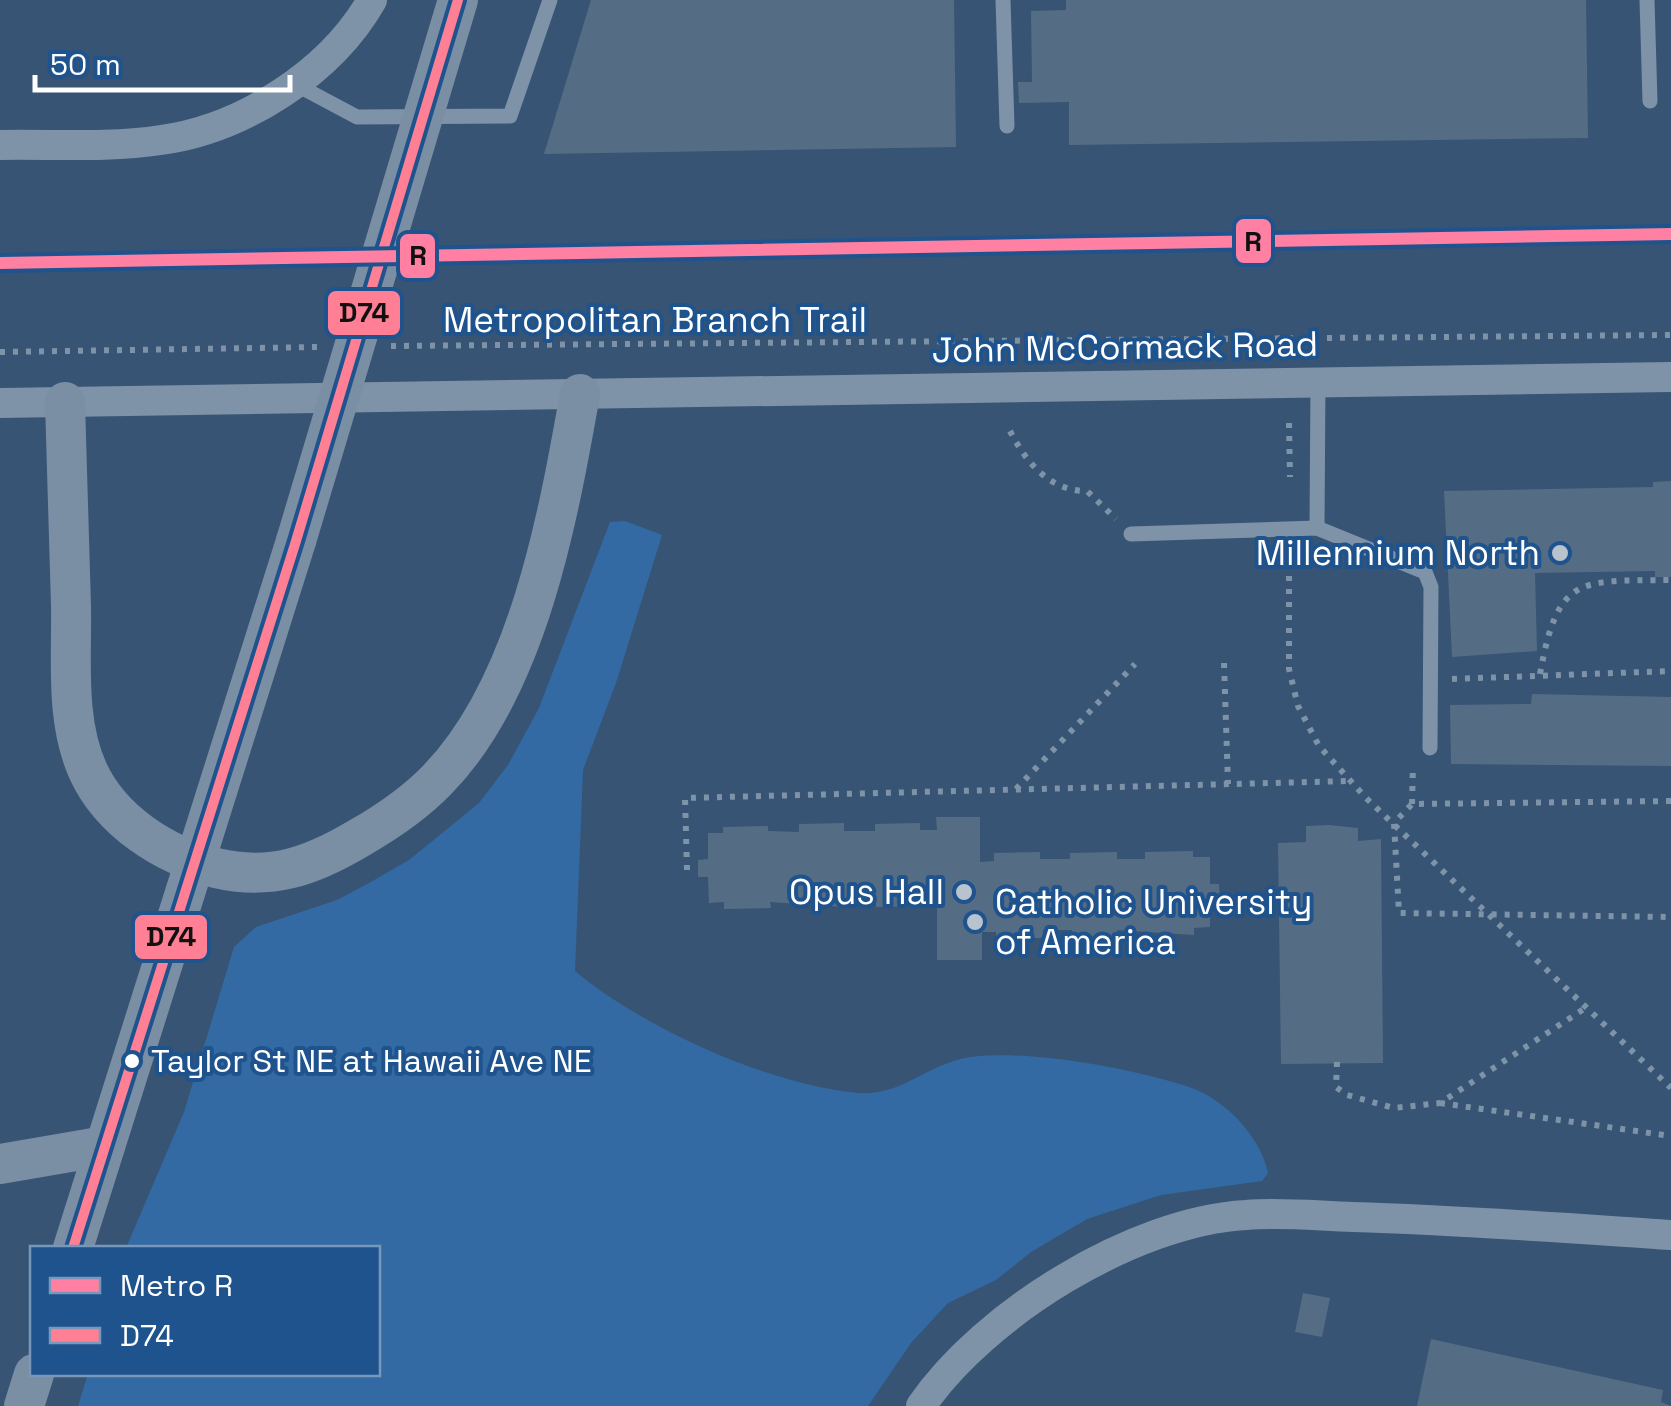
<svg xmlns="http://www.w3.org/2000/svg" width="1671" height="1406" viewBox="0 0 1671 1406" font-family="'Space Grotesk',sans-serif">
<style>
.green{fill:#336aa3}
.building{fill:#556c85}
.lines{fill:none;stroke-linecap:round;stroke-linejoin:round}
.path{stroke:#7e93a7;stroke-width:6;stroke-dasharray:5 8;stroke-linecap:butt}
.lane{stroke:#7e93a7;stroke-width:15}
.street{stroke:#7e93a7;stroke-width:30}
.secondary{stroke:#7a8ea4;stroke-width:40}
.secondary-bridge{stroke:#7a8ea4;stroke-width:40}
.bus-1-casing{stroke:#1e538d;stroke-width:18}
.bus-1{stroke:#ff8094;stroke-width:10}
.metro-1-casing{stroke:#1e538d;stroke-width:20}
.metro-1{stroke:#ff80a3;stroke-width:12}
.poi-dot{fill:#b9c3ce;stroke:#1e538d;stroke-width:4}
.bus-dot{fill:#fff;stroke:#1e538d;stroke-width:4}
.labels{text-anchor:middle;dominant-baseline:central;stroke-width:8;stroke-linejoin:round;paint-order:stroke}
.bus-label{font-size:32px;fill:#fff;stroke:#1e538d;text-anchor:start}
.street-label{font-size:35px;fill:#fff;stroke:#1e538d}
.poi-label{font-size:35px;fill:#fff;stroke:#1e538d;text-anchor:end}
.line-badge{stroke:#1e538d;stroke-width:4}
.pale-badge-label{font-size:28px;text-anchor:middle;font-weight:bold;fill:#111}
</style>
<rect width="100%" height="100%" fill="#375474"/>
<path class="green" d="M625 521 662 535 616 683 583 770 575 971C643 1028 769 1085 858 1093 898 1096 921 1070 957 1060 1010 1045 1136 1069 1189 1087 1225 1099 1261 1137 1268 1173L1262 1181 1161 1195 1087 1219 1031 1252 996 1280 948 1303 911 1343 868 1406H78L88 1374H378V1248H126L184 1112 234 947 256 927 337 900 369 883 409 860 479 803 508 765 539 708 610 522Z"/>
<g class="building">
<polygon points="591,0 954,0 956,147 544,154"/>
<polygon points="1066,0 1586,0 1588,138 1069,145 1069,102 1019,103 1018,82 1032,82 1031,11 1066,10"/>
<polygon points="1671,481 1671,577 1655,577 1655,571 1535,573 1537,651 1452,657 1444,491 1653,487 1653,482"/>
<polygon points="1532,694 1671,697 1671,766 1451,764 1450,705 1531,704"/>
<polygon points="936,817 980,817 980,862 994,861 994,853 1040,852 1040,859 1070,859 1070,853 1117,852 1117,859 1145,859 1145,852 1193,851 1193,857 1210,857 1210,884 1219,884 1220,901 1210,901 1210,927 1194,928 1194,935 1117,930 1117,936 1072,937 1072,930 1043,930 1043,938 996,938 996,932 982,932 982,960 937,960 937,899 922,900 922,906 876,907 876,900 846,900 845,907 770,902 771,908 724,909 724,902 709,903 708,877 698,877 698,860 708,859 708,833 723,833 723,827 768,826 768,831 799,832 799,824 844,823 844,831 875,831 875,824 920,823 920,830 937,830"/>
<polygon points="1329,825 1358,828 1358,841 1381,839 1383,1063 1281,1064 1278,843 1306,842 1306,826"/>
<polygon points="1303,1293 1330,1298 1322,1337 1295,1332"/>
<polygon points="1431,1339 1663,1390 1661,1402 1671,1406 1417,1406"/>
</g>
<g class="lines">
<g class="path">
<polyline points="391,346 1671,335"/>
<polyline points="0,352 319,347"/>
<polyline points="1289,423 1290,477"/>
<path d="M1010 431C1026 462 1049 491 1087 491L1116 519"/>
<polyline points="1289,550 1289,669 1298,706 1319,746 1366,798 1671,1088"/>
<polyline points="1224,663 1228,784"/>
<path d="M1540 674C1558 575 1578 581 1671 580"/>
<polyline points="1452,679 1671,671"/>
<polyline points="1016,789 1135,664"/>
<polyline points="1671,801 1412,804 1394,823 1399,913 1671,917"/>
<polyline points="1412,804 1413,765"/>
<polyline points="687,870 685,798 1350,781"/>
<polyline points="1337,1062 1336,1087 1347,1095 1394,1108 1440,1103 1587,1007"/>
<polyline points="1440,1103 1671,1136"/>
</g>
<g class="lane">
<polyline points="1003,0 1007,126"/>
<polyline points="1647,0 1650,101"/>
<polyline points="295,84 357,117 510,116 550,0"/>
<polyline points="1317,528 1318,381"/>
<polyline points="1131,534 1317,528 1425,572 1431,587 1430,748"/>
</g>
<g class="street">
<path d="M0 145C53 144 108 148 161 140 243 129 331 72 372 0"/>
<polyline points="0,403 1671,377"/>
<path d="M921 1406C984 1314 1134 1221 1246 1215 1281 1212 1318 1216 1353 1217 1459 1220 1565 1228 1671 1235"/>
</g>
<g class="secondary">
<path d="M65 402C67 470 69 538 71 606 72 660 65 720 88 771 111 821 164 855 216 868 271 881 312 866 359 838 387 822 415 803 438 779 528 686 558 518 580 394"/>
<polyline points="0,1164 105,1146"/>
<polyline points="73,1248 296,541"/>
<polyline points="24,1406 34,1374"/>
</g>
<polyline class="secondary-bridge" points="296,541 458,0"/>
<defs>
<polyline id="bus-1" points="73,1248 296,541 458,0"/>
</defs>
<use href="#bus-1" class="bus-1-casing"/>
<use href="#bus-1" class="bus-1"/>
<defs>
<polyline id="metro-1" points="0,263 1671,234"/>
</defs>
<use href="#metro-1" class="metro-1-casing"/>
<use href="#metro-1" class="metro-1"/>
</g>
<g class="poi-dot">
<circle cx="1560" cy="553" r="10"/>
<circle cx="964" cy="892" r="10"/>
<circle cx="975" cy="922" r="10"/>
</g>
<circle class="bus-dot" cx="132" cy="1061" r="9"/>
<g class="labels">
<g class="bus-label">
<text x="151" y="1061">Taylor St NE at Hawaii Ave NE</text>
</g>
<g class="street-label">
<text x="655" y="320">Metropolitan Branch Trail</text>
<text transform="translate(1125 347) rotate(-1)">John McCormack Road</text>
</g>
<g class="poi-label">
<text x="1540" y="553">Millennium North</text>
<text x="944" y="892">Opus Hall</text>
<text x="995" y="902" text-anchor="start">Catholic University<tspan x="995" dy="40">of America</tspan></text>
</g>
</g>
<g class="line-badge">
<rect x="1234" y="217" width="39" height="48" rx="10" fill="#ff80a3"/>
<rect x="398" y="232" width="39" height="48" rx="10" fill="#ff80a3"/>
<rect x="326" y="289" width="76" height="48" rx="10" fill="#ff8094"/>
<rect x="133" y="913" width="76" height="48" rx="10" fill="#ff8094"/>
</g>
<g class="pale-badge-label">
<text x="1253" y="251">R</text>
<text x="418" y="265">R</text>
<text x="364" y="322">D74</text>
<text x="171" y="946">D74</text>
</g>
<rect x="30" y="1246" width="350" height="130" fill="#1e538d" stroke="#7898bb" stroke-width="2.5"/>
<rect x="50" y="1278" width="50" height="15" fill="#ff80a3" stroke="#7898bb" stroke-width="2.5"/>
<text x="120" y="1296" font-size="30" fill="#ffffff">Metro R</text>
<rect x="50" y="1328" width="50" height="15" fill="#ff8094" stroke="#7898bb" stroke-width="2.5"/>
<text x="120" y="1346" font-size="30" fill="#ffffff">D74</text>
<path d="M35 75v15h255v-15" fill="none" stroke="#ffffff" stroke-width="5"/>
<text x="50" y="75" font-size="30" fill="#ffffff" stroke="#1e538d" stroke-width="8" paint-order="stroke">50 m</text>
</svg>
